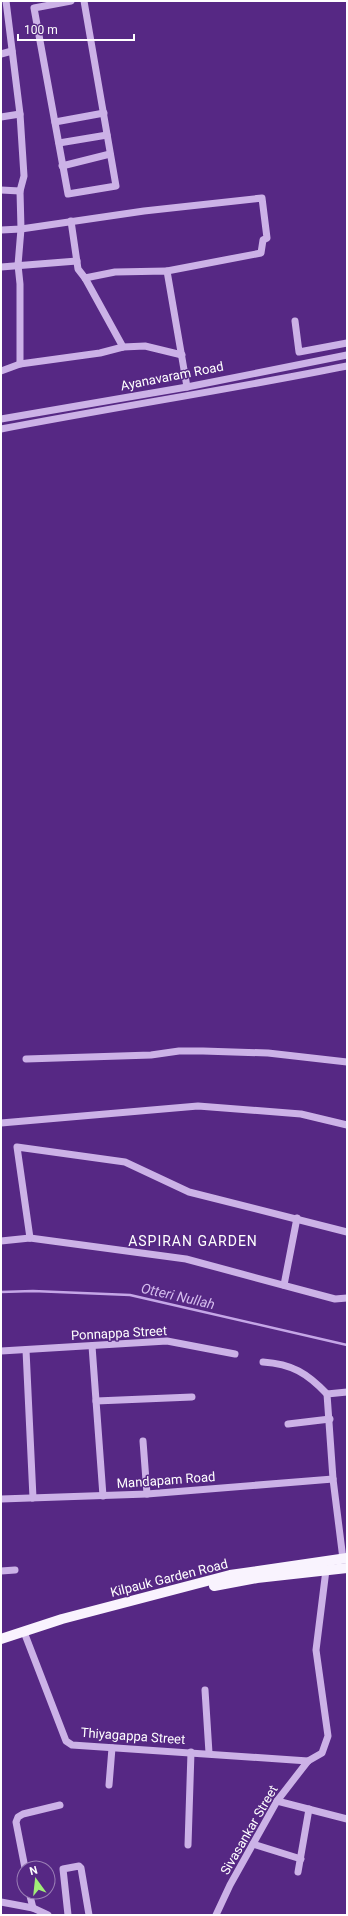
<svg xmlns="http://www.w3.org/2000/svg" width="348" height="1916" viewBox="0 0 348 1916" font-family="Roboto,sans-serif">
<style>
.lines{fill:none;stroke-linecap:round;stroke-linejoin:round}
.stream{stroke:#c5a7e7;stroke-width:2.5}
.minor{stroke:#ccb2e7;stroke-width:7}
.major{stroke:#f9f3fe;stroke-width:10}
.labels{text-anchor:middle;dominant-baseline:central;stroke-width:3;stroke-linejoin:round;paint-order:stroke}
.street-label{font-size:13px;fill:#fff;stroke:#562884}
.neighbourhood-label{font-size:14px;letter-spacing:1px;fill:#fff;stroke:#562884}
.water-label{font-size:14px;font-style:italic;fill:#d5bdee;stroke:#562884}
</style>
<rect width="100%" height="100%" fill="#562884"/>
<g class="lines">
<polyline class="stream" points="1,1292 33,1291 130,1295 347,1345"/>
<g class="minor">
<polyline points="6,1 20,114 24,176 20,191 21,229 18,265 20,284 20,364"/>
<polyline points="71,1 34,8 68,194 116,186 84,1"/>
<polyline points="1,54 12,51"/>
<polyline points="1,117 20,114"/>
<polyline points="55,122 104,113"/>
<polyline points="59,143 107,135"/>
<polyline points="62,166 110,154"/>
<polyline points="1,190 20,191"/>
<polyline points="71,221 78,269 85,278 123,347"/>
<polyline points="1,230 21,229 144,211 262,198 267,238 263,240 261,253 167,271"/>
<polyline points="1,267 77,261"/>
<polyline points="85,278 115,272 167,271 187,387"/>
<polyline points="295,321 299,352 347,343"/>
<polyline points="1,371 20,364 100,353 123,347 145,346 182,355"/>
<polyline points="1,419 187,387 347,355"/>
<path d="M1 429C116 407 232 389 347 366"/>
<polyline points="26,1059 151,1055 179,1051 203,1051 268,1053 347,1062"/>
<polyline points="1,1123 198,1106 301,1114 347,1125"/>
<polyline points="30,1238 17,1147 125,1162 189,1192 347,1232"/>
<polyline points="1,1241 30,1238 186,1259 335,1299 347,1298"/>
<polyline points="284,1285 297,1218"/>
<polyline points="92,1346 103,1496"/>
<polyline points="26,1350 33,1498"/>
<polyline points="1,1351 167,1341 235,1354"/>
<path d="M263 1362C292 1364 307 1373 327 1394"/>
<polyline points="96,1401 192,1397"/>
<polyline points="288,1424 330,1419"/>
<polyline points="143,1441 147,1494"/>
<polyline points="1,1499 147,1494 333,1479"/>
<polyline points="343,1559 333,1479 327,1394 347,1392"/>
<polyline points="1,1571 15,1570"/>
<polyline points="24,1632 66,1741 72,1745 308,1761"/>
<polyline points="205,1690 209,1753"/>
<polyline points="109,1785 112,1748"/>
<polyline points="277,1801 347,1819"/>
<polyline points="253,1844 301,1859"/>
<polyline points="188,1845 191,1752"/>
<polyline points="25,1868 16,1822 18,1817 23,1814 60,1805"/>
<polyline points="298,1872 309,1809"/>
<polyline points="29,1892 33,1908"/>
<polyline points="1,1902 33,1908 48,1915"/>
<polyline points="68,1915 63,1869 79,1866 81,1868 89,1915"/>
<polyline points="216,1915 230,1885 277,1801 308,1761 322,1753 328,1736 316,1650 326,1570"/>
</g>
<g class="major">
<polyline points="214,1586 257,1578 347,1568"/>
<polyline points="1,1639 62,1619 230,1575 347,1558"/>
</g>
</g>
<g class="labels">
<g class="street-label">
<text transform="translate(172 376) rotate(-11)">Ayanavaram Road</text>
<text transform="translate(119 1333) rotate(-3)">Ponnappa Street</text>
<text transform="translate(166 1480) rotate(-4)">Mandapam Road</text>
<text transform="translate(169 1578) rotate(-14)">Kilpauk Garden Road</text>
<text transform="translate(133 1736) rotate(4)">Thiyagappa Street</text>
<text transform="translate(249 1830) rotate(-60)">Sivasankar Street</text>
</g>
<g class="neighbourhood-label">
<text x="193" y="1241">ASPIRAN GARDEN</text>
</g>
<g class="water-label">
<text transform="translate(178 1296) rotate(13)">Otteri Nullah</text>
</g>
</g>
<rect width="348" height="1916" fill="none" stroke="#ffffff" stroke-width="4"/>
<g transform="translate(36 1880) rotate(345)"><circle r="19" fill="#562884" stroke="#9a7eb5"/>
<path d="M0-3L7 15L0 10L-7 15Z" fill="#a1ee78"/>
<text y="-6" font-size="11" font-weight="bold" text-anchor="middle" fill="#ffffff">N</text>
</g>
<path d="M18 34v6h116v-6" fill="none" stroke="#ffffff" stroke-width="2"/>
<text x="24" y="34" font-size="12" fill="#ffffff" stroke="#562884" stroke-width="3" paint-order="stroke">100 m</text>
</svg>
